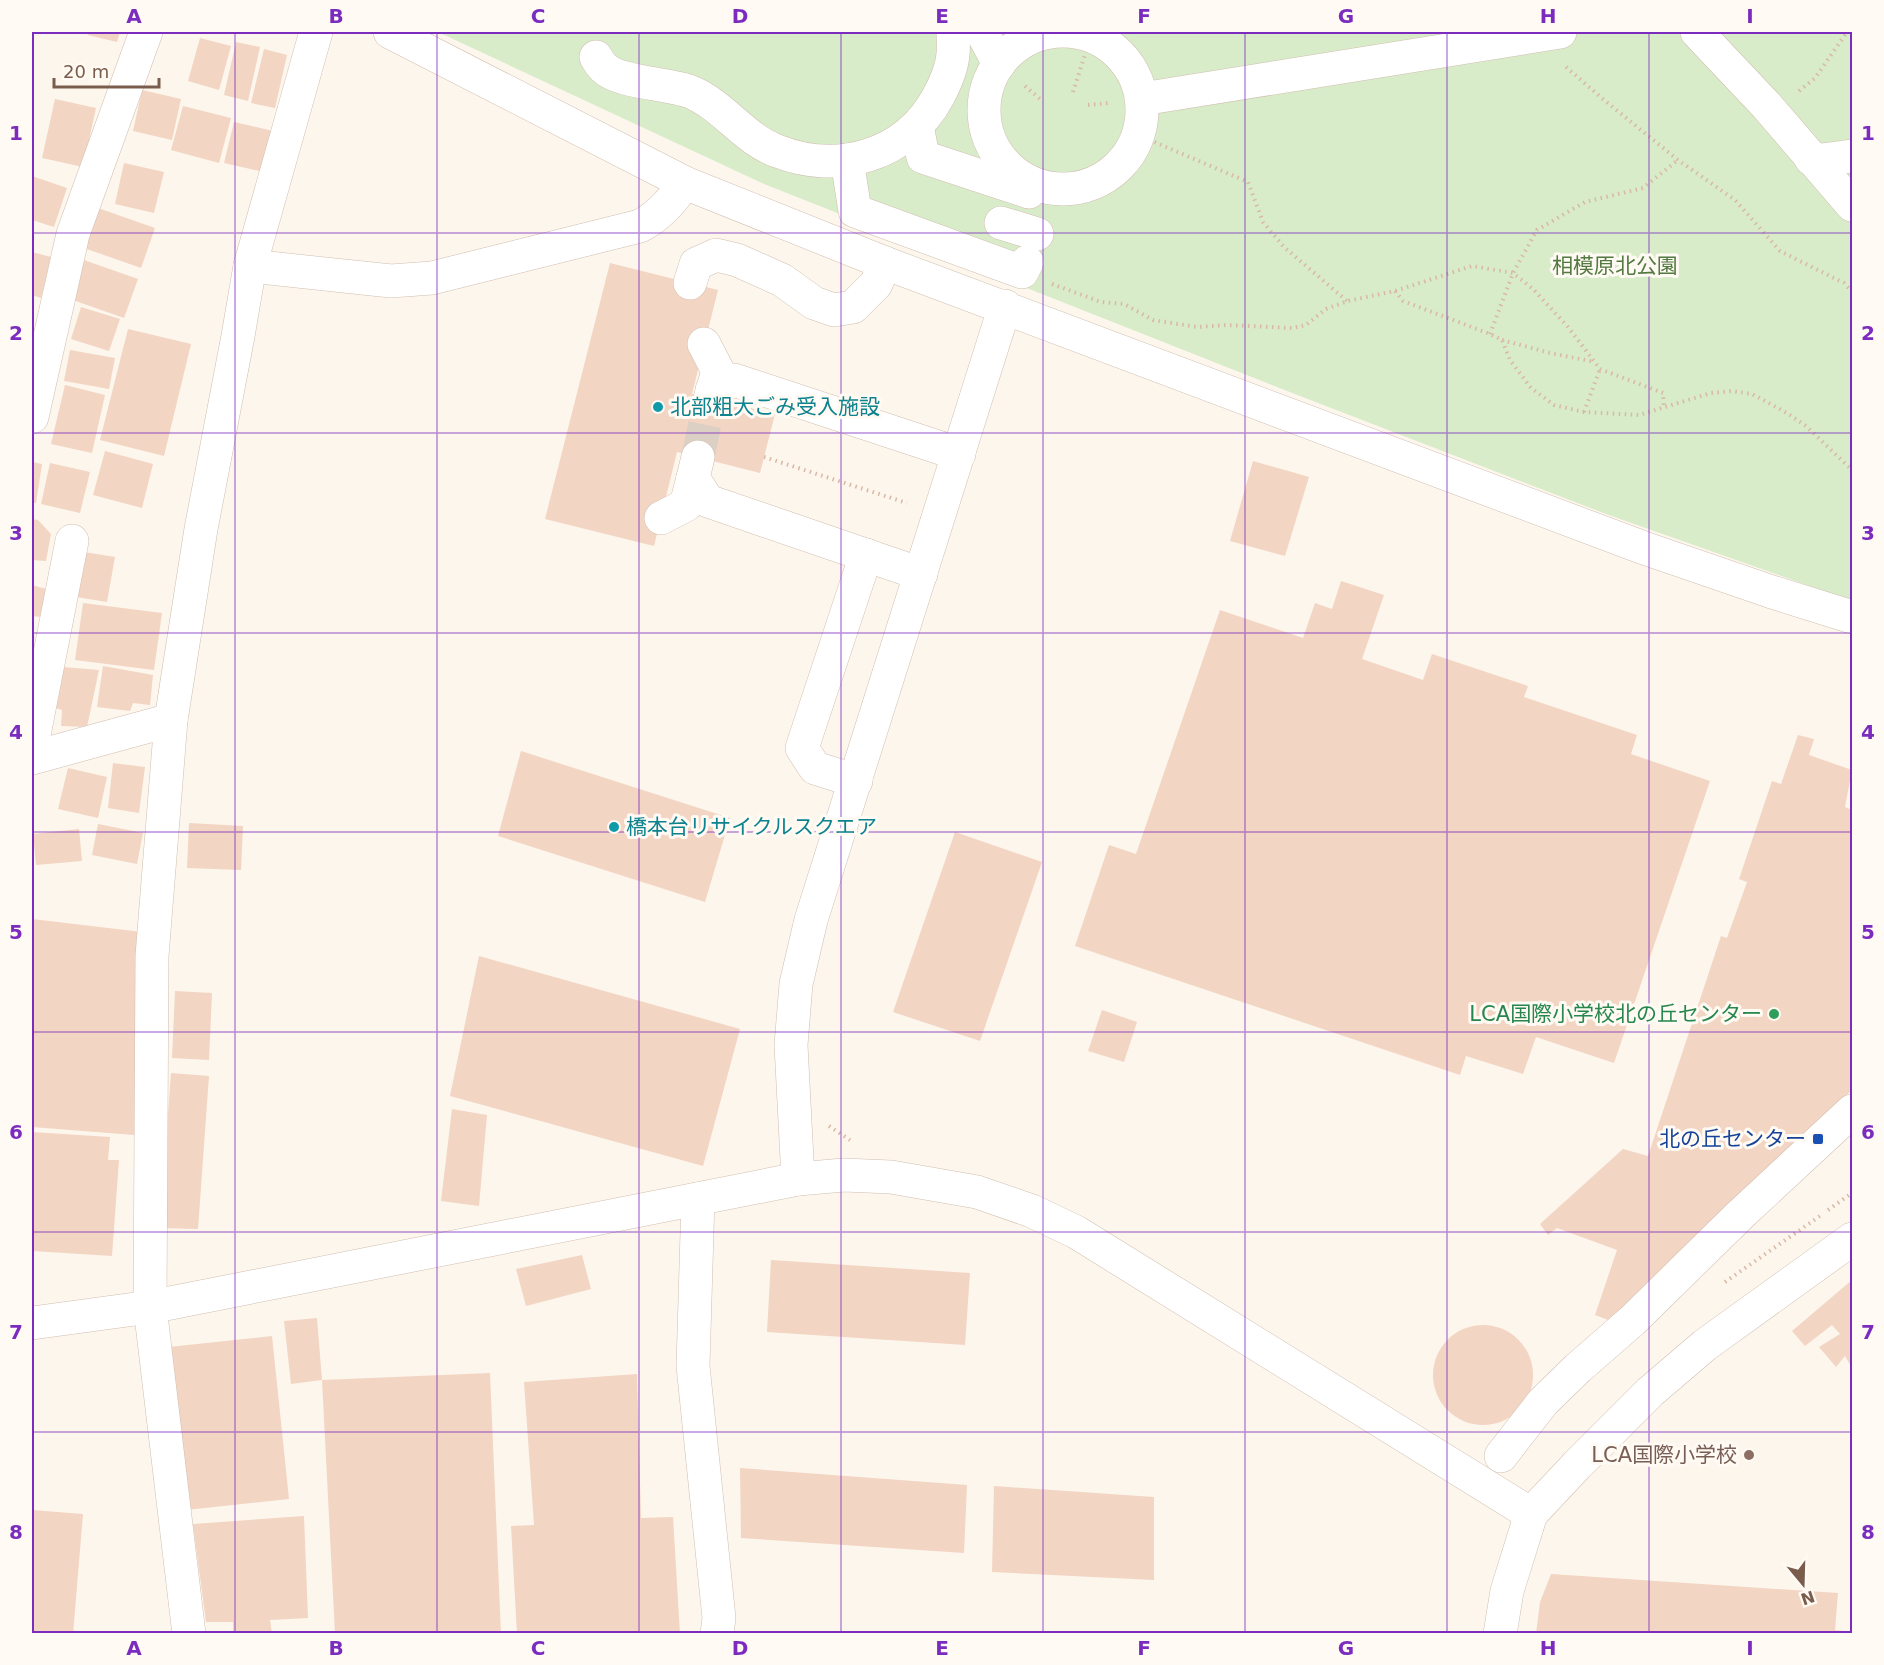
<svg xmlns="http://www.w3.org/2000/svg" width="1884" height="1665" viewBox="0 0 1884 1665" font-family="'DejaVu Sans','Noto Sans JP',sans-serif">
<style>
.green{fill:#d8ecc9}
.building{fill:#f3d5c3}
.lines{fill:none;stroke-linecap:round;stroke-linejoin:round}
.minor-tunnel{stroke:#dcd0c4;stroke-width:33;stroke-dasharray:33 16;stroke-linecap:butt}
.minor-casing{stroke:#d1beb0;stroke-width:34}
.path{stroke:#d9b8a5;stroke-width:4;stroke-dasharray:1.5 4.5;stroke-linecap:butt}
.minor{stroke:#fff;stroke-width:33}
.grid{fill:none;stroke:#7b2cbf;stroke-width:1.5;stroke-opacity:0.55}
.culture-dot{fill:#0f9aa8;stroke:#fffaf3;stroke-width:2}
.leisure-dot{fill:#2e9e5b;stroke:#fffaf3;stroke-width:2}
.transit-dot{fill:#1a4fb4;stroke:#fffaf3;stroke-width:2}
.education-dot{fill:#8d6e63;stroke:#fffaf3;stroke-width:2}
.labels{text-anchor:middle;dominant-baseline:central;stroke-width:6;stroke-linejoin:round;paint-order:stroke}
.park-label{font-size:21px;fill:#537a41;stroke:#fffaf3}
.culture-label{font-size:21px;fill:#0d838f;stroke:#fffaf3;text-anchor:start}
.leisure-label{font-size:21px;fill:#27864d;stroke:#fffaf3;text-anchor:end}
.transit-label{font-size:21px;fill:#164399;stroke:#fffaf3;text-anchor:end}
.education-label{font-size:21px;fill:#785e54;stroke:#fffaf3;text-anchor:end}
.neatline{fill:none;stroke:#7b2cbf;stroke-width:2}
.grid-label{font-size:20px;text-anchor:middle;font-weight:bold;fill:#7b2cbf}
</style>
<rect width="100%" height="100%" fill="#fdf6ec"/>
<polygon class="green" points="438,32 1852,32 1852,601 1606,514 1300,396 764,184"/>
<g class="building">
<polygon points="88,32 120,32 117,42 88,35"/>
<polygon points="200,38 231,46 219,90 188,81"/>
<polygon points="236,42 260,47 248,101 224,95"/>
<polygon points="264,49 287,55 275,108 251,103"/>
<polygon points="142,90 181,99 172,140 133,131"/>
<polygon points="55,99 96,108 83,167 42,158"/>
<polygon points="183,106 231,118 219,163 171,150"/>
<polygon points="234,122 273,131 264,172 224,163"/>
<polygon points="124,163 164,172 154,213 115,204"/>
<polygon points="32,176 67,188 54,227 32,220"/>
<polygon points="98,208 155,228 141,268 84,248"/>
<polygon points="32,252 51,257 41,298 32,295"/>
<polygon points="81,259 138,279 124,318 67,298"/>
<polygon points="610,263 718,290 692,394 775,414 760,473 677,452 654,546 545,519"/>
<polygon points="81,307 120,319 109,351 71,339"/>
<polygon points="128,329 191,344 164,456 100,440"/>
<polygon points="70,350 115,358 109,389 64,381"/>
<polygon points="65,385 105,395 92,453 51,444"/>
<polygon points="105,451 153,464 142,508 93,495"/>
<polygon points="1253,461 1309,477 1285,556 1230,541"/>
<polygon points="32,462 42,464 36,503 32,503"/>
<polygon points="50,463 90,472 80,513 41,504"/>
<polygon points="32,519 38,520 51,534 46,561 32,560"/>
<polygon points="84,552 115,557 107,602 76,597"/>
<polygon points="1341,581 1384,595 1362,659 1423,680 1432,654 1528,686 1524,697 1637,735 1631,754 1710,781 1614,1063 1536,1037 1523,1074 1466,1056 1460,1075 1075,946 1109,845 1136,854 1220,610 1303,638 1315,603 1332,609"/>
<polygon points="32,585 46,589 42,617 32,616"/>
<polygon points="83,603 162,613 154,670 75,660"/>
<polygon points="103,666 153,675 150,705 133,703 130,711 97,707"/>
<polygon points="63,667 99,670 87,727 61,726 62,710 53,707"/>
<polygon points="1798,735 1814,739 1809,755 1852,770 1845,807 1852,810 1852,1090 1616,1323 1595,1315 1617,1250 1557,1228 1548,1235 1540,1224 1623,1149 1648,1156 1721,936 1727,938 1747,882 1739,879 1772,781 1781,784"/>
<polygon points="521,751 730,818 705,902 498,836"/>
<polygon points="113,763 145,767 139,813 108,808"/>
<polygon points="68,768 107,777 98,818 58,809"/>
<polygon points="189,823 243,826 241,870 187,868"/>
<polygon points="98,824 143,833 137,864 92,855"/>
<polygon points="79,829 82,861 36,865 33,834"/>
<polygon points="955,832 1042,862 980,1041 893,1012"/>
<polygon points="32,919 142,932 134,1135 32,1127"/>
<polygon points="479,956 740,1029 703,1166 450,1096"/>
<polygon points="175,991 212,993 209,1060 172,1058"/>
<polygon points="1102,1010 1137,1022 1124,1062 1088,1051"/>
<polygon points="171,1073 209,1076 198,1229 160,1228"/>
<polygon points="452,1109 487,1115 479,1206 441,1201"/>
<polygon points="32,1132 110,1137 108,1160 119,1160 112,1256 32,1251"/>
<polygon points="582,1255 591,1289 526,1306 516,1269"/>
<polygon points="771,1260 970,1273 965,1345 767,1332"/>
<polygon points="1852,1280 1852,1368 1845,1356 1836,1367 1819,1347 1840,1334 1832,1325 1805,1346 1792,1331"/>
<polygon points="317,1318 322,1380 291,1384 284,1321"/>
<circle cx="1483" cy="1375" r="50"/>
<polygon points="272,1336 289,1499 186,1510 169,1347"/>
<polygon points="490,1373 501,1634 335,1634 322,1380"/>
<polygon points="637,1374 641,1518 673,1517 680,1634 517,1634 511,1526 534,1525 524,1382"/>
<polygon points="740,1468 967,1485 964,1553 741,1538"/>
<polygon points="994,1486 1154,1497 1154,1580 992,1572"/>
<polygon points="32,1510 83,1514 73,1634 32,1634"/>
<polygon points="304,1516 308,1618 270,1620 272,1634 233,1634 233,1622 206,1622 193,1524"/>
<polygon points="1551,1574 1838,1593 1835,1630 1852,1632 1852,1634 1536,1634 1540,1602"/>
</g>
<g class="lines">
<polyline class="minor-tunnel" points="698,457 710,399"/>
<defs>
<g id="minor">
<circle cx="1063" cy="110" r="79"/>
<polyline points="390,32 685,183 885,263 1644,548 1772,592 1852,617"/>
<polyline points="982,32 999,64"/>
<polyline points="1697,32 1766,105 1852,205"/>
<path d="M596 57C598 61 601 65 604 68 619 83 668 83 691 92 724 106 744 139 777 151 838 175 906 156 938 97 945 84 952 69 953 54 954 47 953 39 953 32"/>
<polyline points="1142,99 1560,32"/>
<polyline points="917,126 923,157 1029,192"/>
<polyline points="1811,159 1822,160 1852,156"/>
<polyline points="847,160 855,211 1022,272 1027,262"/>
<polyline points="1001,223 1037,234"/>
<path d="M250 266 391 281 432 278 640 226C659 216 672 201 685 183"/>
<polyline points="690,283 696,264 716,255 737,260 782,280 814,303 834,310 853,307 876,284 885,263"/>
<polyline points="704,344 718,371 710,399"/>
<polyline points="712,390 734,380 959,454"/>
<polyline points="32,417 73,234 146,32"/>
<polyline points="698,457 693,478 708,501 921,574"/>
<polyline points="661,518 686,505 693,478"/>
<polyline points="32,745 72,541"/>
<polyline points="32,758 171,720"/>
<polyline points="856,781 815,768 802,748 866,555"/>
<polyline points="798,1179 791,1045 796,984 811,920 1005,306"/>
<polyline points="698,1199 693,1366 719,1618 717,1634"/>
<polyline points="32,1323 150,1307 798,1179 844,1175 891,1177 977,1192 1032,1211 1076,1232 1531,1514"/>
<polyline points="1501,1456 1543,1402 1578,1368 1632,1321 1739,1216 1852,1111"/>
<polyline points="189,1634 150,1307 152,956 171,720 201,529 238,336 250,266 316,32"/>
<polyline points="1500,1634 1507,1591 1531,1514 1577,1465 1650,1392 1705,1345 1852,1239"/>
</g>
</defs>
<use href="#minor" class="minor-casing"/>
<g class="path">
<polyline points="1118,37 1120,32"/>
<polyline points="1566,67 1604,100 1678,160 1735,200 1780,251 1844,283 1852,292"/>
<polyline points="1025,86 1040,99"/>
<polyline points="1799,91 1815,78 1847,32"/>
<polyline points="1073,92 1091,36"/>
<polyline points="1088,105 1108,103"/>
<polyline points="1138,135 1248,182 1263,222 1284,247 1347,301"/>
<polyline points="1052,284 1101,302 1124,304 1153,320 1197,327 1226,325 1292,328 1306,325 1326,309 1348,301 1395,291 1472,266 1513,273 1533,289 1568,327 1600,369 1663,393 1664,409"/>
<polyline points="1395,291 1403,301 1490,334 1502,340 1510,360 1531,388 1554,405 1584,412 1639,415 1711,393 1732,391 1752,394 1787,413 1806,426 1852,470"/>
<polyline points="1490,334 1513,273 1537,230 1585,202 1643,188 1678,160"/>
<polyline points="1502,340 1550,353 1595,362"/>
<polyline points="1584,412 1600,369"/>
<polyline points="764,457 907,503"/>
<polyline points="829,1126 850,1140"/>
<polyline points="1828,1210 1852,1193"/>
<polyline points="1725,1282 1820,1216"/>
</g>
<use href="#minor" class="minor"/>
</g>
<path class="grid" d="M235 32V1634M437 32V1634M639 32V1634M841 32V1634M1043 32V1634M1245 32V1634M1447 32V1634M1649 32V1634M32 233H1852M32 433H1852M32 633H1852M32 832H1852M32 1032H1852M32 1232H1852M32 1432H1852"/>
<g class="culture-dot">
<circle cx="658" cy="407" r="6"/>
<circle cx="614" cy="827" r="6"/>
</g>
<circle class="leisure-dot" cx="1774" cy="1014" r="6"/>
<rect class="transit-dot" x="1812" y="1133" width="12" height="12" rx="3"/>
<circle class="education-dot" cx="1749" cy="1455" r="6"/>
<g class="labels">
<g class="park-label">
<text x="1615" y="266">相模原北公園</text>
</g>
<g class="culture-label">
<text x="670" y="407">北部粗大ごみ受入施設</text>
<text x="626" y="827">橋本台リサイクルスクエア</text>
</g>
<g class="leisure-label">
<text x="1762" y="1014">LCA国際小学校北の丘センター</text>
</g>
<g class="transit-label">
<text x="1806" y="1139">北の丘センター</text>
</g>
<g class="education-label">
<text x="1737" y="1455">LCA国際小学校</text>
</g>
</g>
<rect width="1884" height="1665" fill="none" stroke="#fffaf3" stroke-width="66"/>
<g transform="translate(1803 1584) rotate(161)" stroke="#fffaf3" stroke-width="4.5" paint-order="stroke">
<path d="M0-4.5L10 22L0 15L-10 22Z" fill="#7a5c4d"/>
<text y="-9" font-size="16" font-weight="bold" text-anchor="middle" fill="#7a5c4d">N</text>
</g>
<path d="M54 78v9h105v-9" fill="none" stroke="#7a5c4d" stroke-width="3"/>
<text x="63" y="78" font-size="18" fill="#7a5c4d" stroke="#fffaf3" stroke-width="4.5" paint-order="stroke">20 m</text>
<rect x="33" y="33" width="1818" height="1599" class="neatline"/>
<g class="grid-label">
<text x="134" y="23">A</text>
<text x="336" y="23">B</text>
<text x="538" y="23">C</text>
<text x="740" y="23">D</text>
<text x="942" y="23">E</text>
<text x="1144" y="23">F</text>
<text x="1346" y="23">G</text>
<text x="1548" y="23">H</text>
<text x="1750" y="23">I</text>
<text x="16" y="140">1</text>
<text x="1868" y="140">1</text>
<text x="16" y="340">2</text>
<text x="1868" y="340">2</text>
<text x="16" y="540">3</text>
<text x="1868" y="540">3</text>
<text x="16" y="739">4</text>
<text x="1868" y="739">4</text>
<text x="16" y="939">5</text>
<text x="1868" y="939">5</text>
<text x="16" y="1139">6</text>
<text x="1868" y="1139">6</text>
<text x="16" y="1339">7</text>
<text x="1868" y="1339">7</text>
<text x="16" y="1539">8</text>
<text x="1868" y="1539">8</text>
<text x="134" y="1655">A</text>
<text x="336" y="1655">B</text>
<text x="538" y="1655">C</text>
<text x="740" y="1655">D</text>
<text x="942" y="1655">E</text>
<text x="1144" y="1655">F</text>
<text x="1346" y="1655">G</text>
<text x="1548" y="1655">H</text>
<text x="1750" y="1655">I</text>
</g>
</svg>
